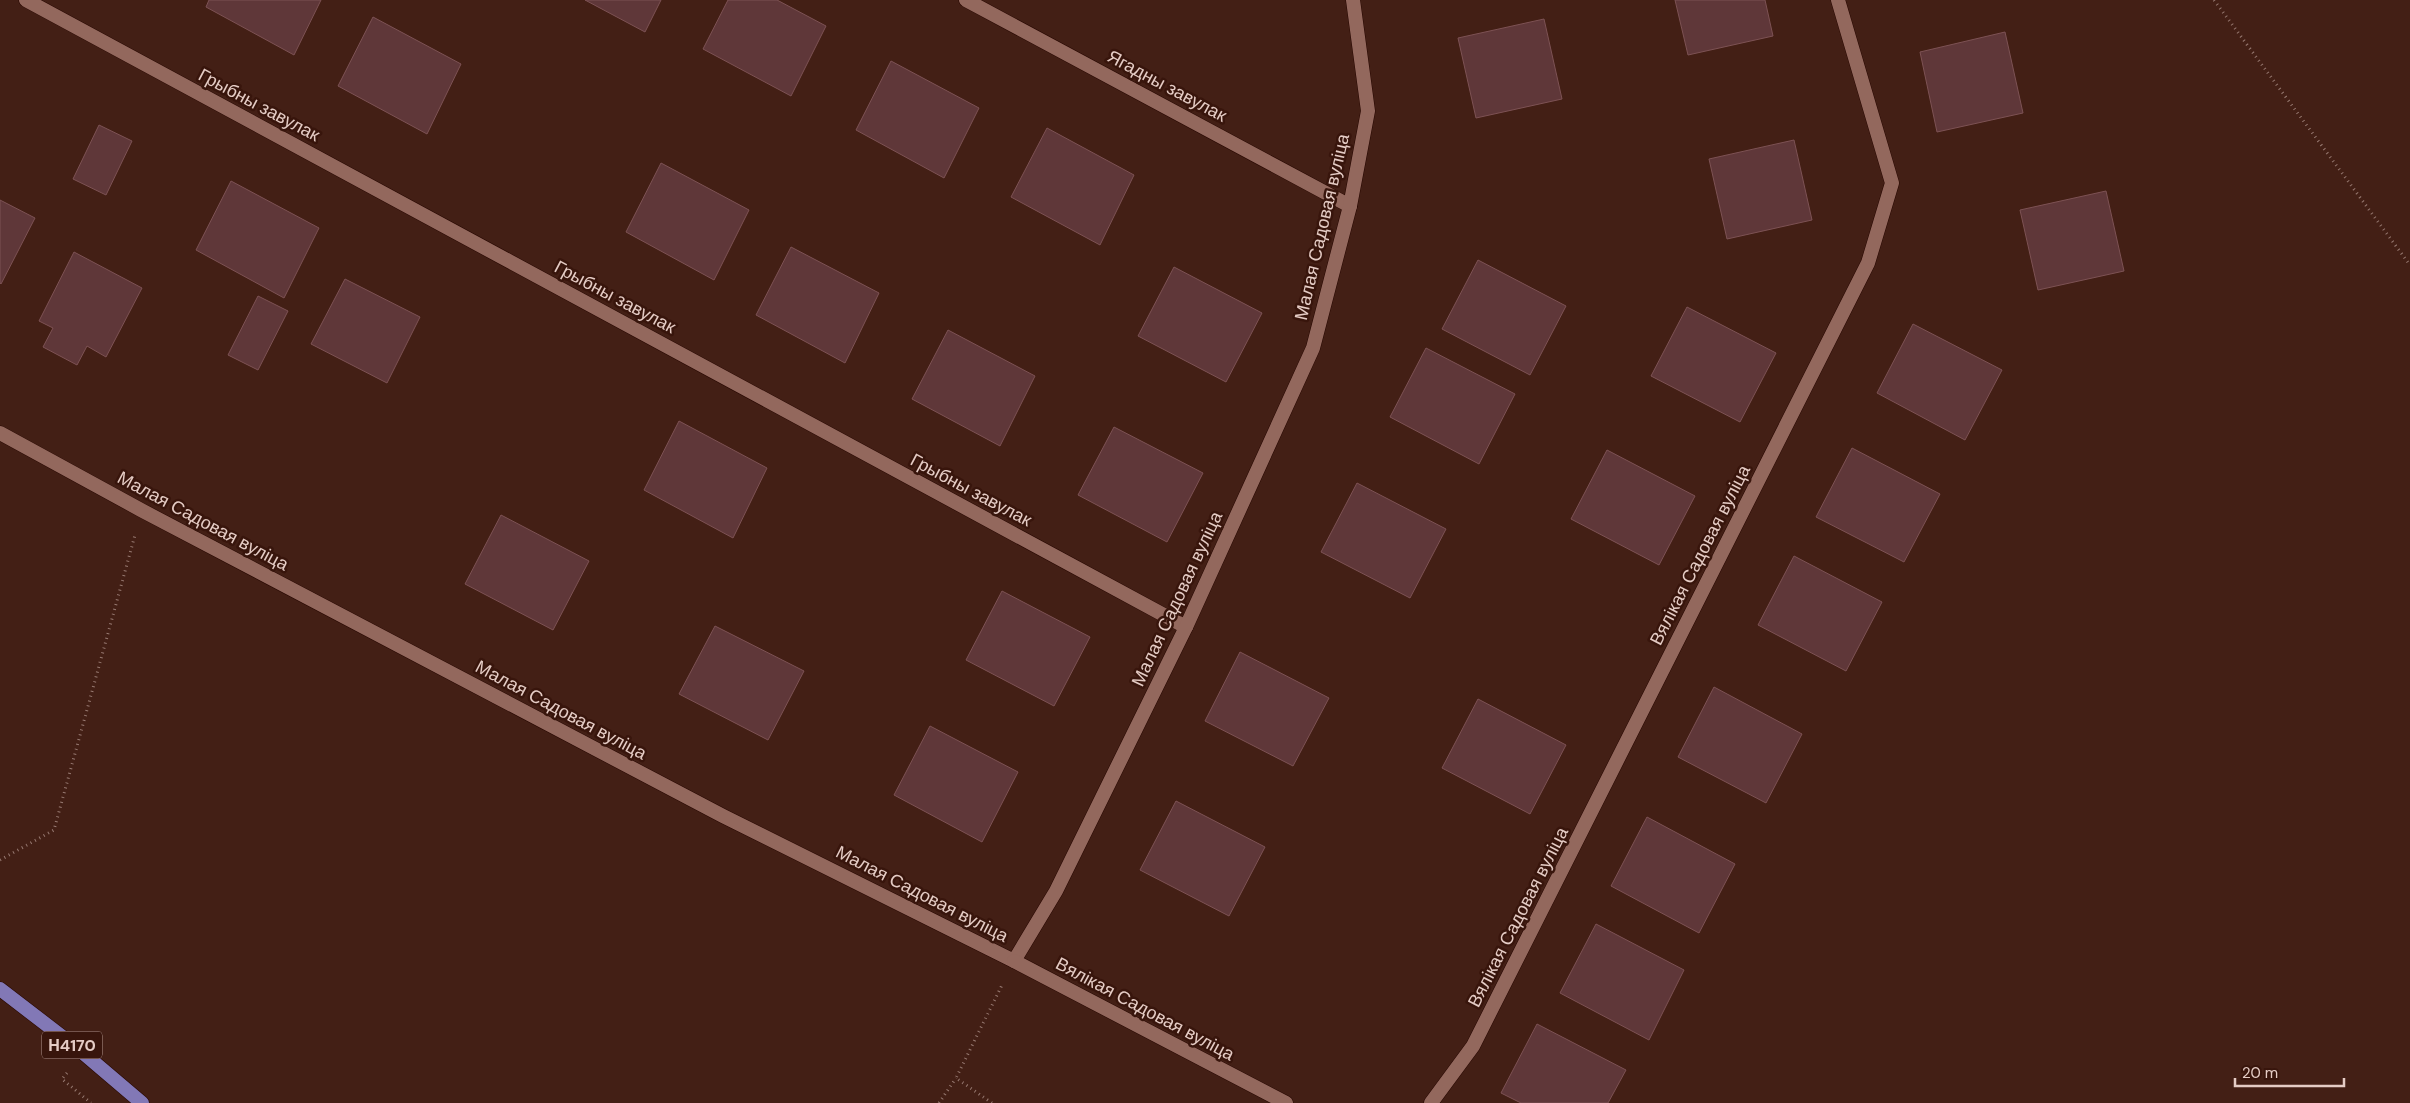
<svg xmlns="http://www.w3.org/2000/svg" width="2410" height="1103" viewBox="0 0 2410 1103" font-family="'DM Sans',sans-serif">
<style>
.building{fill:#5f3739;stroke:#7d5254}
.lines{fill:none;stroke-linecap:round;stroke-linejoin:round}
.minor-casing{stroke:#270701;stroke-width:15}
.primary-casing{stroke:#270701;stroke-width:15}
.path{stroke:#977971;stroke-width:3;stroke-dasharray:1 4;stroke-linecap:butt}
.minor{stroke:#93685d;stroke-width:14}
.primary{stroke:#8278b6;stroke-width:14}
.labels{text-anchor:middle;dominant-baseline:central;stroke-width:5;stroke-linejoin:round;paint-order:stroke}
.shield{fill:#38150c;stroke:#b1958e;stroke-width:1}
.shield-label{font-size:16px;font-weight:bold;fill:#e5ccc5}
.street-label{font-size:18px;fill:#e5ccc5;stroke:#38150c}
</style>
<rect width="100%" height="100%" fill="#431f15"/>
<g class="building">
<polygon points="209,0 321,0 294,55 206,7"/>
<polygon points="585,0 661,0 645,32"/>
<polygon points="728,0 777,0 826,26 791,96 703,49"/>
<polygon points="1675,0 1765,0 1773,36 1688,55"/>
<polygon points="373,17 461,64 427,134 338,86"/>
<polygon points="1544,19 1562,99 1476,118 1458,38"/>
<polygon points="2005,32 2023,113 1937,132 1920,52"/>
<polygon points="891,61 979,108 944,178 856,130"/>
<polygon points="99,125 132,141 106,195 73,179"/>
<polygon points="1047,128 1134,175 1100,245 1011,197"/>
<polygon points="1794,140 1812,220 1727,239 1709,159"/>
<polygon points="661,163 749,210 714,280 626,232"/>
<polygon points="231,181 319,228 284,298 196,250"/>
<polygon points="2106,191 2124,271 2038,290 2020,210"/>
<polygon points="0,200 35,218 1,284 0,283"/>
<polygon points="791,247 879,293 845,363 756,315"/>
<polygon points="74,252 142,288 106,357 87,346 77,365 43,347 53,328 39,321"/>
<polygon points="1478,260 1566,306 1530,375 1442,329"/>
<polygon points="1174,267 1262,313 1226,382 1138,336"/>
<polygon points="345,279 420,317 387,383 311,344"/>
<polygon points="258,296 288,311 258,370 228,355"/>
<polygon points="1687,307 1776,353 1740,422 1651,376"/>
<polygon points="1913,324 2002,370 1965,440 1877,393"/>
<polygon points="948,330 1035,376 1000,446 912,399"/>
<polygon points="1426,348 1515,394 1479,464 1390,417"/>
<polygon points="679,421 767,468 733,538 644,490"/>
<polygon points="1114,427 1203,473 1167,542 1078,495"/>
<polygon points="1852,448 1940,494 1904,562 1816,517"/>
<polygon points="1607,450 1695,496 1659,565 1571,519"/>
<polygon points="1357,483 1446,529 1410,598 1321,552"/>
<polygon points="501,515 589,561 553,630 465,584"/>
<polygon points="1794,556 1882,602 1846,671 1758,625"/>
<polygon points="1002,591 1090,637 1054,706 966,660"/>
<polygon points="715,626 804,671 768,740 679,694"/>
<polygon points="1240,652 1329,698 1293,766 1205,721"/>
<polygon points="1714,687 1802,734 1766,803 1678,757"/>
<polygon points="1478,699 1566,745 1530,814 1442,768"/>
<polygon points="930,726 1018,772 982,842 894,795"/>
<polygon points="1176,801 1265,847 1229,916 1140,870"/>
<polygon points="1647,817 1735,864 1699,933 1611,886"/>
<polygon points="1596,924 1684,970 1649,1040 1560,993"/>
<polygon points="1537,1024 1626,1070 1608,1103 1521,1103 1501,1093"/>
</g>
<g class="lines">
<defs>
<g id="minor">
<polyline points="26,0 1186,627"/>
<polyline points="966,0 1350,206"/>
<polyline points="0,433 141,510 723,816 1014,961 1056,891 1186,627 1313,348 1350,206 1368,111 1353,0"/>
<polyline points="1014,961 1286,1103"/>
<polyline points="1431,1103 1473,1046 1868,263 1892,183 1838,0"/>
</g>
<polyline id="primary" points="0,989 82,1052 142,1103"/>
</defs>
<use href="#minor" class="minor-casing"/>
<use href="#primary" class="primary-casing"/>
<g class="path">
<polyline points="2214,0 2410,265"/>
<polyline points="0,860 54,830 135,535"/>
<polyline points="67,1073 62,1079 91,1103"/>
<polyline points="939,1103 956,1078"/>
<polyline points="992,1103 956,1078 1003,983"/>
</g>
<use href="#minor" class="minor"/>
<use href="#primary" class="primary"/>
</g>
<g class="labels">
<rect class="shield" x="42" y="1031.5" width="60" height="27" rx="4"/>
<g class="shield-label">
<text x="72" y="1045">Н4170</text>
</g>
<g class="street-label">
<text transform="translate(1167 86) rotate(28)">Ягадны завулак</text>
<text transform="translate(259 105) rotate(28)">Грыбны завулак</text>
<text transform="translate(1322 227) rotate(-77)">Малая Садовая вуліца</text>
<text transform="translate(615 297) rotate(28)">Грыбны завулак</text>
<text transform="translate(971 490) rotate(28)">Грыбны завулак</text>
<text transform="translate(203 521) rotate(28)">Малая Садовая вуліца</text>
<text transform="translate(1700 555) rotate(-63)">Вялікая Садовая вуліца</text>
<text transform="translate(1177 599) rotate(-65)">Малая Садовая вуліца</text>
<text transform="translate(561 710) rotate(28)">Малая Садовая вуліца</text>
<text transform="translate(922 894) rotate(27)">Малая Садовая вуліца</text>
<text transform="translate(1518 917) rotate(-63)">Вялікая Садовая вуліца</text>
<text transform="translate(1145 1009) rotate(28)">Вялікая Садовая вуліца</text>
</g>
</g>
<path d="M2235 1078v8h109v-8" fill="none" stroke="#e5ccc5" stroke-width="2.5"/>
<text x="2242" y="1078" font-size="15" fill="#e5ccc5" stroke="#38150c" stroke-width="4" paint-order="stroke">20 m</text>
</svg>
